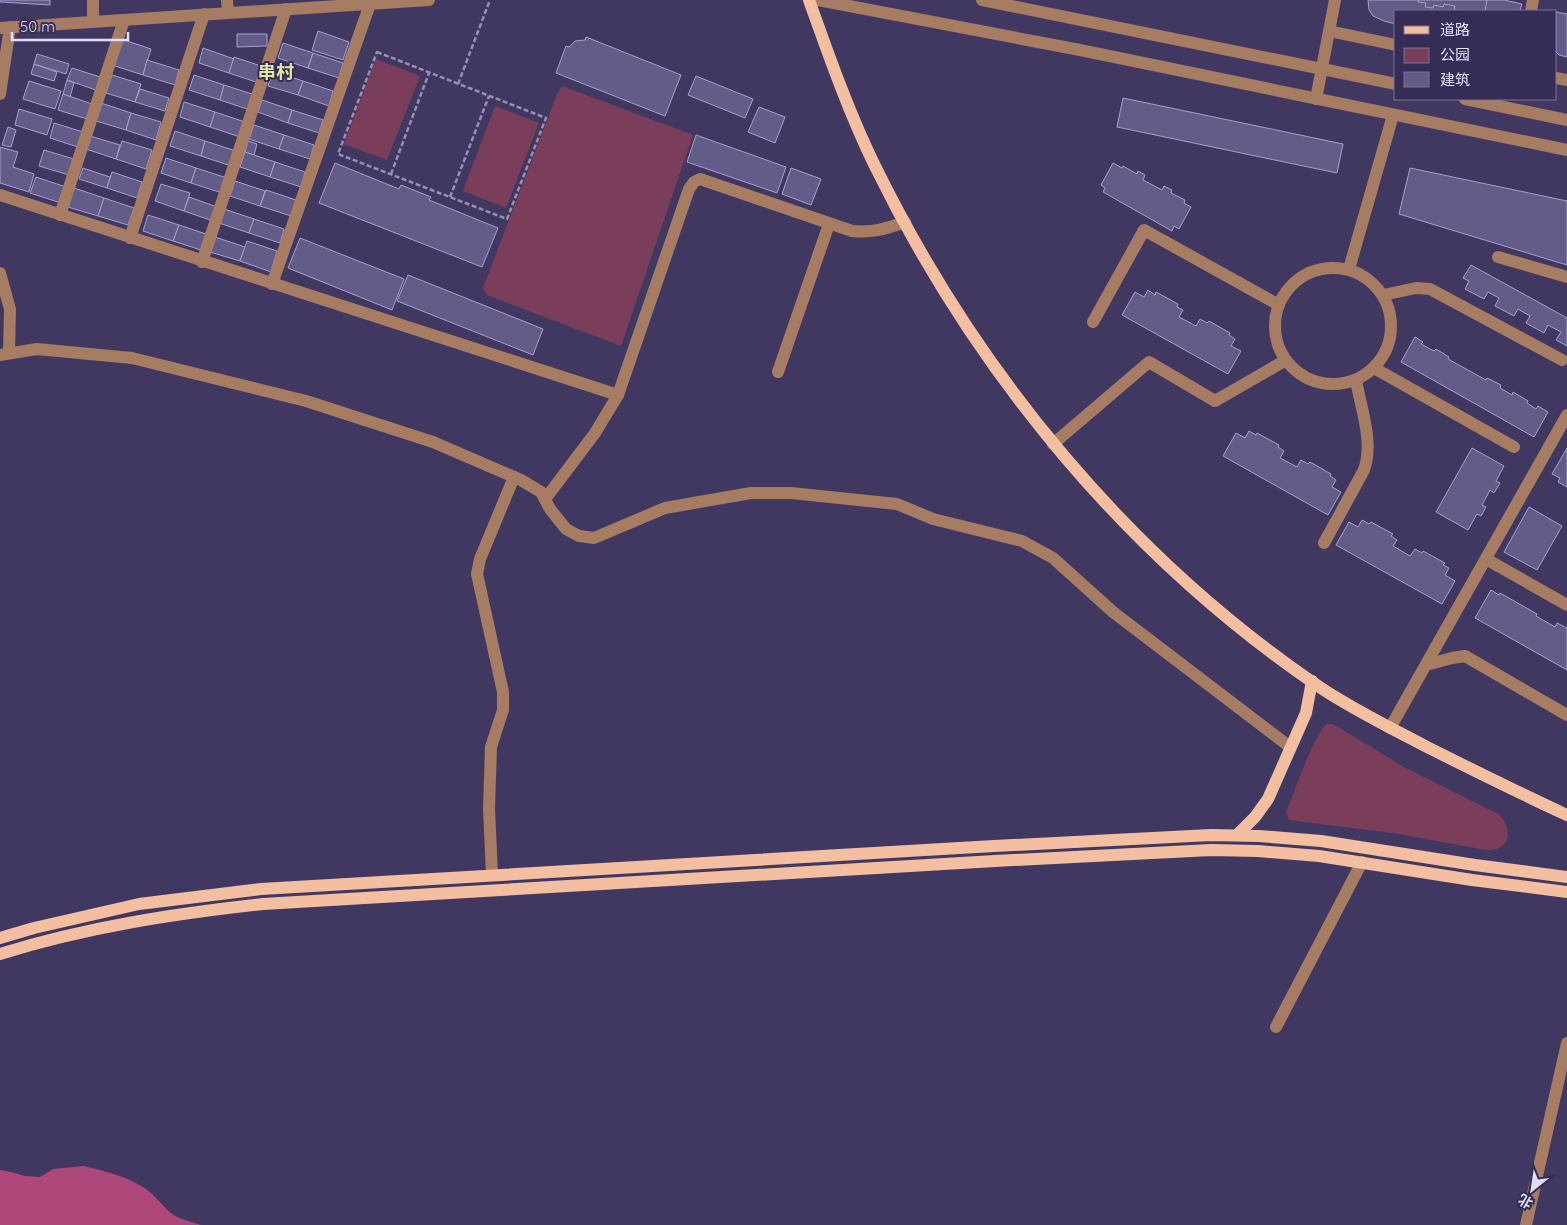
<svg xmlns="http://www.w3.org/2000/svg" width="1567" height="1225" viewBox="0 0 1567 1225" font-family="Quicksand,'Noto Sans SC',sans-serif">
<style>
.green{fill:#7b3e5a}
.forest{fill:#ae487a}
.building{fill:#635b88;stroke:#a79fd0}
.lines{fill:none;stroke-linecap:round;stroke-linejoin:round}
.path{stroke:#9690b2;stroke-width:2.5;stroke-dasharray:5 2.5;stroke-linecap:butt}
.minor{stroke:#a67c62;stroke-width:12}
.major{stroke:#f3bfa0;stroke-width:12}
.labels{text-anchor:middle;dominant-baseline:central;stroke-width:4;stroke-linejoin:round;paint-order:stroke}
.quarter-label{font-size:18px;font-weight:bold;fill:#e2e89a;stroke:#362d56}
</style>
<rect width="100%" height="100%" fill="#413862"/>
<g class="green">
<polygon points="376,59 420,76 387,160 344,144"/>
<polygon points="562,86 693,135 621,346 487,295 483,288 558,92"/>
<polygon points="495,106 539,123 506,208 463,191"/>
<path d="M1327 724H1333L1404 767 1498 814C1508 822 1514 842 1498 848 1495 850 1489 850 1486 850L1393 833 1289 820 1286 812C1293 796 1315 732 1327 724Z"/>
</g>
<path class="forest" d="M84 1166C104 1171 125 1176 143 1187 156 1195 163 1208 175 1216 183 1220 193 1222 201 1225H0V1170L11 1172 25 1176 40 1177 53 1169Z"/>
<g class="building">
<polygon points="0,0 50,0 50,5 0,2"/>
<polygon points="1368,0 1504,0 1522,4 1520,11 1396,11 1396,24 1384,21 1373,16 1369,10"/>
<polygon points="1419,0 1487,0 1485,11 1461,11 1454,10 1455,6 1444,4 1443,7 1434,5 1433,8 1425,7 1426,3 1418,2"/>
<polygon points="1556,12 1567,14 1567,57 1559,55 1556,52"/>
<polygon points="318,31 349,42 343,60 312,50"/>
<polygon points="237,34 267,34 267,46 237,47"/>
<polygon points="586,37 681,75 665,116 556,73 566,46 569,47 575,41 585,40"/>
<polygon points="121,39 151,49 143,75 112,65"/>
<polygon points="283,43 313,53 308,68 278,58"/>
<polygon points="203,48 234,59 229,73 199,63"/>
<polygon points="313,53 343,63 339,78 308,68"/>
<polygon points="37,54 69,64 66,74 34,64"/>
<polygon points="234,57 264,67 259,83 229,73"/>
<polygon points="147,60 179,70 175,85 143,75"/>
<polygon points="34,64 57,72 54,81 31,74"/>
<polygon points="72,68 100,77 96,90 67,80"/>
<polygon points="273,71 303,81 298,95 268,86"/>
<polygon points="112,75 141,84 135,102 106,93"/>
<polygon points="194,75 224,85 220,100 189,90"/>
<polygon points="696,76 753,99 745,118 688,95"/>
<polygon points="67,80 74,83 70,97 63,94"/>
<polygon points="29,81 61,91 55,109 23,99"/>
<polygon points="303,81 333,91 329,106 298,95"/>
<polygon points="224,85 255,95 250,110 220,100"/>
<polygon points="140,89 169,98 165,111 135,102"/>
<polygon points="63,94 92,104 87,119 58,110"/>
<polygon points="1123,98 1343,144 1337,173 1117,127"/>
<polygon points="262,100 292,110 288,123 258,112"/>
<polygon points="184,102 215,112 210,127 180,117"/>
<polygon points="101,103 131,113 126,130 96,121"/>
<polygon points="759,107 785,117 775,143 748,132"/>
<polygon points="19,109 52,119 47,135 15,125"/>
<polygon points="292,110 323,120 319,133 288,123"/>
<polygon points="215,112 245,122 240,137 210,127"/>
<polygon points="131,113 161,122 156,140 126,130"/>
<polygon points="54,123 83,132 78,147 50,138"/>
<polygon points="254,125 284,135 279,149 249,139"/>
<polygon points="8,127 16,130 11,147 2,145"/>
<polygon points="175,131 205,141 201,156 170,146"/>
<polygon points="284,135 314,145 310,159 279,149"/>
<polygon points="696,135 786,167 777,193 687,162"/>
<polygon points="90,136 120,145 116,159 86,149"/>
<polygon points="122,141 152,150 146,169 116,159"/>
<polygon points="205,141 236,151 231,166 201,156"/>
<polygon points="248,141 257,144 254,155 245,152"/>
<polygon points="0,147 18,152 13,167 34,174 29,192 0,183"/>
<polygon points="44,150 74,159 69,175 39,166"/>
<polygon points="245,152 275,162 270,177 240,167"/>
<polygon points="166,158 196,168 191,183 161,173"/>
<polygon points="275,162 305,172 301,187 270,177"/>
<polygon points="335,163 399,189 401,185 431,197 429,200 498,228 482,267 319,203"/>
<polygon points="1113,163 1122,168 1123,166 1137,174 1138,171 1145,175 1143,180 1162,190 1164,186 1172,190 1171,193 1185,200 1184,203 1191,207 1179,229 1174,226 1172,231 1103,192 1105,188 1101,185"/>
<polygon points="83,168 110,177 107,188 79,179"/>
<polygon points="196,168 227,178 222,193 191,183"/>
<polygon points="791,168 821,179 811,205 782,194"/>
<polygon points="1410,168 1567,201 1567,265 1399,214"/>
<polygon points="112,172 142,182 137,198 107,188"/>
<polygon points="36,177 66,187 61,203 30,193"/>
<polygon points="235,181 265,191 260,206 230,196"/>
<polygon points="161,184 190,193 184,211 155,201"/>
<polygon points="74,188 104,198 98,216 68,207"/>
<polygon points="266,190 296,200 291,216 260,206"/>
<polygon points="189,197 217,207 213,221 184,211"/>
<polygon points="104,198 134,208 128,225 98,216"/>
<polygon points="224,209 254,219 249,233 219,223"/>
<polygon points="148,215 179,225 173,241 143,231"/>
<polygon points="254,219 284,229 280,243 249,233"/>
<polygon points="179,225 209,235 204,251 173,241"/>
<polygon points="215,237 245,247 240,261 210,252"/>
<polygon points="300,238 404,279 392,310 288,268"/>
<polygon points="247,241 277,251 271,272 240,261"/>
<polygon points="1471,265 1567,318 1567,346 1556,340 1561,332 1548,325 1544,333 1526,323 1530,316 1518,309 1514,316 1495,306 1499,298 1488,292 1484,299 1465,289 1469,281 1463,278"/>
<polygon points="408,275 543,329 533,355 397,301"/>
<polygon points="1148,290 1155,295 1156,292 1178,304 1177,307 1183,310 1179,317 1196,326 1200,319 1207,323 1209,321 1230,333 1229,335 1235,339 1231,346 1241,351 1228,374 1122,315 1135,292 1144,297"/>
<polygon points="1415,337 1423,342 1421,344 1434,351 1436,349 1449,357 1448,359 1486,380 1487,378 1501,385 1500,388 1512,395 1513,392 1528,401 1527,403 1536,409 1538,406 1548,412 1534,437 1401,362"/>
<polygon points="1249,431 1256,435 1257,433 1279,445 1278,447 1284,451 1280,458 1297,467 1301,460 1308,464 1310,462 1331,474 1330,476 1336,480 1332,487 1341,492 1328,515 1223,456 1236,433 1245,438"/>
<polygon points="1472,448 1504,466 1496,481 1500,483 1494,493 1490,490 1482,505 1486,507 1481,516 1477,514 1468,530 1436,512"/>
<polygon points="1567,448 1567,487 1558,482 1560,478 1552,474"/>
<polygon points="1529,507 1562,526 1537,570 1504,552"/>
<polygon points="1362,520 1369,524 1371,522 1393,534 1391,536 1397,540 1393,546 1410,556 1415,549 1422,553 1423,551 1445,563 1443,565 1449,568 1445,575 1455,581 1442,604 1336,545 1349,522 1358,527"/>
<polygon points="1491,590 1499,595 1500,593 1537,614 1536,616 1555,627 1557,623 1567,628 1567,670 1475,618"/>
</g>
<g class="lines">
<g class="path">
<polygon points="377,52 546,118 507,219 338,154"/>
<polyline points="458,84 490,0"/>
<polyline points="391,174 429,73"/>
<polyline points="450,197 489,96"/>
</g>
<g class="minor">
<polyline points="93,0 93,21"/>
<polyline points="227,0 228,13"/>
<polyline points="818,0 1080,50 1567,150"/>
<polyline points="982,0 1396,84"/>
<polyline points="1531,11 1533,0"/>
<polyline points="0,28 429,0"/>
<polyline points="1329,31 1396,45"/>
<polyline points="1556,78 1567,80"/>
<polyline points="0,94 10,27"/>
<polyline points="1316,99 1335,0"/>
<polyline points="1465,99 1567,120"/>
<polyline points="0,195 618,395"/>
<polyline points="60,215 124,20"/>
<polyline points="130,238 204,14"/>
<polyline points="1498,257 1567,277"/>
<polyline points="202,262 286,9"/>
<circle cx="1333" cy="326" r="58"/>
<polyline points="1349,269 1393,115"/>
<polyline points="0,273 10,309 9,353"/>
<polyline points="272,284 370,4"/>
<polyline points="1383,295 1416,288 1430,289 1562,360"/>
<polyline points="1093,322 1144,230 1279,305"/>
<polyline points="0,355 37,349 132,358 306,401 433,442 521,480 541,492 550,509 566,529 579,536 594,538 665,508 751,493 791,493 897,504 933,519 1022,541 1053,558 1113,612 1290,747"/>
<polyline points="1374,368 1514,447"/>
<polyline points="778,372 829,224"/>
<polyline points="1053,444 1149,362 1215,401 1286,360"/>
<path d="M546 498 595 433 618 395 689 189 694 182 700 179 852 231C873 233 885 229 905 222"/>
<path d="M1324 543 1364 470C1374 442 1361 409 1356 380"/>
<polyline points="1486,559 1567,605"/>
<polyline points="1426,665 1452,658 1465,656 1567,715"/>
<polyline points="1390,728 1567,415"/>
<polyline points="492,875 489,809 491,747 503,710 503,692 477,574 480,559 514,477"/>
<polyline points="1276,1027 1362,862"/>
<polyline points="1526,1225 1567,1043"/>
</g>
<g class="major">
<path d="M809 0C829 56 849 113 875 166 977 374 1129 558 1321 688 1354 710 1391 728 1427 747 1473 770 1519 793 1567 815"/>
<polyline points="1237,835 1255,817 1268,799 1306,713 1312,681"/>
<polyline points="0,938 34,928 139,904 261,889 994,846 1211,835 1259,836 1321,841 1475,865 1567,877"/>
<path d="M0 954C87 927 172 914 263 904L995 861 1211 850 1258 851 1319 856 1472 880 1567 892"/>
</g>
</g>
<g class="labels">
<g class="quarter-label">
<text x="276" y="71">串村</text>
</g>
</g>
<rect x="1394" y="10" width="162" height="90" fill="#362d56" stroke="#7a7396"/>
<rect x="1404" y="26" width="25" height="8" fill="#f3bfa0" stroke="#7a7396"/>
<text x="1440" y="35" font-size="15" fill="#e1ddf7">道路</text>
<rect x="1404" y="48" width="25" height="15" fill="#7b3e5a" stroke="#7a7396"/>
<text x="1440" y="60" font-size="15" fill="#e1ddf7">公园</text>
<rect x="1404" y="72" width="25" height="15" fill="#635b88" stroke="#7a7396"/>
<text x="1440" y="85" font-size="15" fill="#e1ddf7">建筑</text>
<g transform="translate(1532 1190) rotate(210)" stroke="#362d56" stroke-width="4" paint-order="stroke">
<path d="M0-4L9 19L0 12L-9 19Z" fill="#e1ddf7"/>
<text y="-8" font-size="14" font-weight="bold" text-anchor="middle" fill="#e1ddf7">北</text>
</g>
<path d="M12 32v8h116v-8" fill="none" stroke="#e1ddf7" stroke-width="2.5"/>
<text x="20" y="32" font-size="15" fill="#e1ddf7" stroke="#362d56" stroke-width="4" paint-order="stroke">50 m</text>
</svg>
